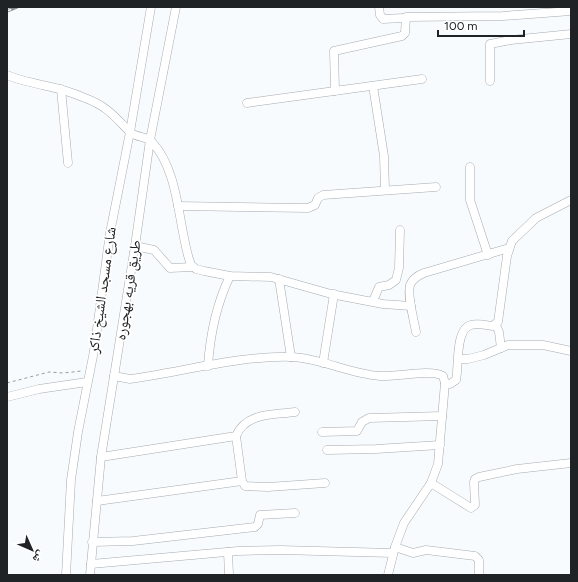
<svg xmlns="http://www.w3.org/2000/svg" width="578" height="582" viewBox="0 0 578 582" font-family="Figtree,'Noto Naskh Arabic',sans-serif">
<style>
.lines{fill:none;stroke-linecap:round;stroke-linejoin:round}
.minor-casing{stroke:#a4abb1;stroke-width:9}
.path{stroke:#989b9d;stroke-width:1;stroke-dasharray:3 3;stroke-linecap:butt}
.minor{stroke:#fff;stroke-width:8}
.rail-casing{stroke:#86898c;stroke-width:3}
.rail{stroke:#fff;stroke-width:1.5;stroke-dasharray:4.5;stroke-linecap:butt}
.labels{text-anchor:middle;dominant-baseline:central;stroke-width:3.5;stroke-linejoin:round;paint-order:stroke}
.street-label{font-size:15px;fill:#202325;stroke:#fff}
</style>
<rect width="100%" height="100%" fill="#f8fbfe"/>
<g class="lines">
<defs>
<g id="minor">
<polyline points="379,7 380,15 383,19 404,18"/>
<path d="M7 75C18 80 30 82 42 85 57 88 71 92 85 98 107 106 115 117 130 132 137 138 146 136 152 142 179 171 178 223 189 259L191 265 196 269 204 271 230 276 271 277 331 294 383 304 411 306"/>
<polyline points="490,81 490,44 511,40 571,34"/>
<polyline points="373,86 384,156 385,190"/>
<polyline points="61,89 68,163"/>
<polyline points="335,91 334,51 402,36 405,33 406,17 503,16 571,11"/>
<polyline points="247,103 422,79"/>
<polyline points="470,167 470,200 488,255"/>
<polyline points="178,206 308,208 315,205 318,198 323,195 436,187"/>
<polyline points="135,246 154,250 170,268 193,267"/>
<polyline points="279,279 291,357"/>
<polyline points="373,301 379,287 389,285 396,280 399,268 400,230"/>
<polyline points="496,325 499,332 501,348"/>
<path d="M416 332C414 320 407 296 410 285 413 278 419 275 424 273L509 248"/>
<polyline points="459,359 468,359 484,355 508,345 543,345 571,351"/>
<polyline points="323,363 334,294"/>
<path d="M208 366C210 335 216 305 230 276"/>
<path d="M114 376 130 379C182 372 241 355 293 357 323 359 350 374 380 376 397 377 430 369 443 376L445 383 438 464 431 483 404 523 395 547 388 575"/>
<path d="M445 383 450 384 456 380C459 367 455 329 471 325 477 323 486 325 492 326L498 322 507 256 512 241 536 218 571 200"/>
<polyline points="7,397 39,389 87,382"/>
<polyline points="322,432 357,431 362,422 369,418 442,416"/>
<polyline points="236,436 242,481 245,486 268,487 325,483"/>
<polyline points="327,450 376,449 440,445"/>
<path d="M101 457 236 436C246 412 274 415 295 412"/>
<polyline points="431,483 471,508 475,505 474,482 475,479 479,477 517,469 571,463"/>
<polyline points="97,501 242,481"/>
<polyline points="92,542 133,541 255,527 258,524 260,515 295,513"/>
<polyline points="395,547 413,553 426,550 475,556 479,560 479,575"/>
<polyline points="228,552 229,575"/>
<polyline points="91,564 238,551 280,550 393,553"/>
<polyline points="66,575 71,480 78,432 94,351 110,233 130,132 151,7"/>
<polyline points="90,575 101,457 135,246 150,140 176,7"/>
</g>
</defs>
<use href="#minor" class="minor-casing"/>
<polyline class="path" points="7,383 49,372 63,373 82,371"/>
<use href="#minor" class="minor"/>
<defs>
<polyline id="rail" points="7,11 17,7"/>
</defs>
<use href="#rail" class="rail-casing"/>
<use href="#rail" class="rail"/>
</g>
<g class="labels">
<g class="street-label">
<text transform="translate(102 290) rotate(-82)">شارع مسجد الشيخ ذاكر</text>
<text transform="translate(128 290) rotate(-81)">طريق قريه بهجوره</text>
</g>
</g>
<rect width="578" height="582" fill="none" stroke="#202325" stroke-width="16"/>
<g transform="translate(32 550) rotate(135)" stroke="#ffffff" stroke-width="3" paint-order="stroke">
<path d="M0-3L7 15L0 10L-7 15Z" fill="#202325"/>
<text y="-6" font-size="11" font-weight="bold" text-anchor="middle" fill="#202325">ش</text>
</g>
<path d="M438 30v6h86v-6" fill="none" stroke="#202325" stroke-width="2"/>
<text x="444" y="30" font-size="12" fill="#202325" stroke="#ffffff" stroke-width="3" paint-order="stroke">100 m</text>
</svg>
